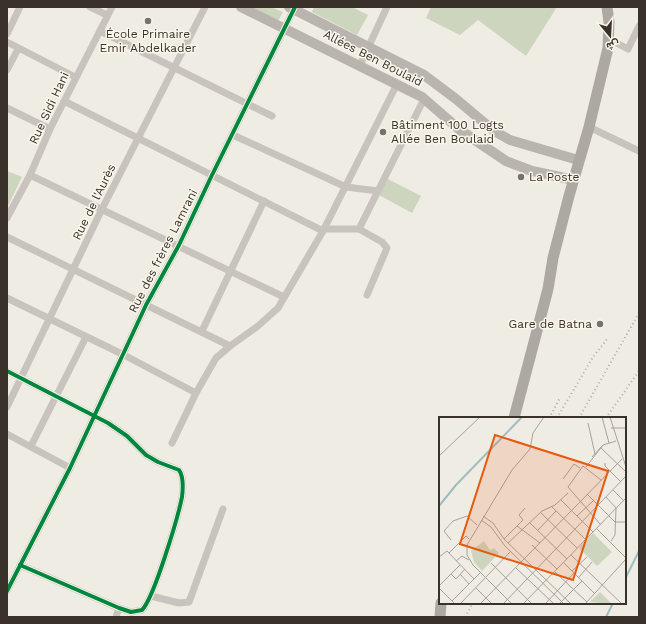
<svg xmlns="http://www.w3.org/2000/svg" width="646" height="624" viewBox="0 0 646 624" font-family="'Work Sans',Vazirmatn,sans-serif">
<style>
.green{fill:#cdd5be}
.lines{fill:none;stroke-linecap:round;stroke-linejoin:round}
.stream{stroke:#a0bcc0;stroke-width:2}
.street{stroke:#c8c3bd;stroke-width:7}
.secondary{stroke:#b9b4ad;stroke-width:10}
.primary{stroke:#ada8a2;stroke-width:11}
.rail{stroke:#b0aca7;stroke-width:2;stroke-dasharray:1 3;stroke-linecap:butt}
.cycleway-casing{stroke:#faf6ec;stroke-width:6}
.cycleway{stroke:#00873e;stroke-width:4}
.poi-dot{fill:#79726b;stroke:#faf6ec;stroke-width:1.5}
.labels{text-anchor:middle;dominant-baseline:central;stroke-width:3;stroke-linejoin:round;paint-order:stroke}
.poi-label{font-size:12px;fill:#3a312a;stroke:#faf6ec;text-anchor:start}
.street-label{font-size:12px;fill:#3a312a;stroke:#faf6ec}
.inset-river{fill:none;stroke:#a0bcc0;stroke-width:2}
.inset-road{fill:none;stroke:#a7a19a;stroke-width:1}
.view{fill:#e8590c;fill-opacity:0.15;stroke:#e8590c;stroke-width:2}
.inset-edge{fill:none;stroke:#3a312a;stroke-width:2}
</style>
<rect width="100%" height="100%" fill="#efece4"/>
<g class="green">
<polygon points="247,7 271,7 283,12 278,21"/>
<polygon points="314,7 352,7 368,15 357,35 312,12"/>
<polygon points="431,7 557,7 526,56 478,20 460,35 426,18"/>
<polygon points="7,171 22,177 7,208"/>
<polygon points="388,179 421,196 412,213 379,195"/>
</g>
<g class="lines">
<g class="stream">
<polyline points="625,579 639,551"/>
<polyline points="606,617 613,603"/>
</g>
<g class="street">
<polyline points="90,7 107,15"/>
<polyline points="100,31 272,116"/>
<polyline points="7,34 20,7"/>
<polyline points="609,39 628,49 639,26"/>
<polyline points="7,42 75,77"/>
<polyline points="359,67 387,7"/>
<polyline points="7,70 18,49"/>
<polyline points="64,101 323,231"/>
<polyline points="7,108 50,129"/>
<polyline points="589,127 639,151"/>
<polyline points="233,135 346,187 378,191"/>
<polyline points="30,175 284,297"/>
<polyline points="7,218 30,175 50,129 112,7"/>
<polyline points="328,229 359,229"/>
<polyline points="7,237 230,346"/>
<polyline points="367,295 387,248 382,242 359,229 424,99"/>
<polyline points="7,298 124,355 196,393"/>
<polyline points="202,331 264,201"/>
<path d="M7 371 108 423 127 436 146 455 158 462 179 470C184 477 183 489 182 497 178 517 154 598 142 610L131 612 119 608 20 565"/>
<polyline points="7,407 102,209 205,7"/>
<polyline points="7,434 70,468"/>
<polyline points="172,443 196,393 216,358 230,346 258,326 278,308 323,231 397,84"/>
<polyline points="31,446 86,337"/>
<polyline points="7,591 70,468 146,305 179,245 212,175 295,7"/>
<polyline points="151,596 179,603 189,602 223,509"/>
<polyline points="116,617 119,608"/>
</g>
<g class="secondary">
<polyline points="241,7 422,97 460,130 506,161 532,171 574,180"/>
<polyline points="289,7 424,75 456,99 494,131 510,140 578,160"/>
</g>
<g class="primary">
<polyline points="514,418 548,289 553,258 569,196 589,127 608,48 609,22 607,7"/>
<polyline points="440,617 441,603"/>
</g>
<g class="rail">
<polyline points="549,418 560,398"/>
<polyline points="557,418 593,357 608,338"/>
<polyline points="579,418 639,313"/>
<polyline points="606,418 639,371"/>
<polyline points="465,617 473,603"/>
</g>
<defs>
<g id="cycleway">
<path d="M7 371 108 423 127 436 146 455 158 462 179 470C184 477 183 489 182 497 178 517 154 598 142 610L131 612 119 608 20 565"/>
<polyline points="7,591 70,468 146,305 179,245 212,175 295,7"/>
</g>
</defs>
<use href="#cycleway" class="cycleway-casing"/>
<use href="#cycleway" class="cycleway"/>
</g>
<g class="poi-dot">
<circle cx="148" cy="21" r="4"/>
<circle cx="383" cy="132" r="4"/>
<circle cx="521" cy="177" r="4"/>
<circle cx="600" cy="324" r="4"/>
</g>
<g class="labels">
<g class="poi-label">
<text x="148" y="34" text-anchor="middle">École Primaire<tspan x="148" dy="14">Emir Abdelkader</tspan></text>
<text x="391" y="125">Bâtiment 100 Logts<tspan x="391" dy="14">Allée Ben Boulaid</tspan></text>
<text x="529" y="177">La Poste</text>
<text x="592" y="324" text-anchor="end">Gare de Batna</text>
</g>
<g class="street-label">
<text transform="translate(373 58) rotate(27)">Allées Ben Boulaid</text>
<text transform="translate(49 108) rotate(-65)">Rue Sidi Hani</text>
<text transform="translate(94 202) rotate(-64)">Rue de l'Aurès</text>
<text transform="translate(163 251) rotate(-63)">Rue des frères Lamrani</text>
</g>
</g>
<g transform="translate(439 417)">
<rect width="187" height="187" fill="#efece4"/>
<path d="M154 116 173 135 158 149 140 131ZM45 124 51 133 55 131 60 136 43 154 35 145 32 134ZM161 175 173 187 151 185Z" fill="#cdd5be"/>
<path class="inset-river" d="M0 89 17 68 83 0"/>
<path class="inset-road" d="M163 0 170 26M171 0 187 50M149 6 156 37M172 11H187M162 31 187 55M0 39 41 0M153 40 164 28M166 46V49L182 65M147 50 164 28 177 24M124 62 135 47 141 51M174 73 185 84M148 77 176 105H187M167 80 177 91 176 118 172 124M122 83 154 115M113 90 147 123M101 95 138 131M44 99 54 106 65 122 132 187M138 99 154 84M42 103 52 110 66 129 125 187M90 105 128 142M162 108 129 70 144 49 162 63M78 109 101 126M158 112 187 141M99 113 117 94M65 122 84 103 80 98 86 91M12 123 5 114 14 104 28 99 38 108M69 126 103 94 116 88 129 76M93 128 118 152M10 136 27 119 30 122M132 138 183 187M0 140 8 134 35 162M17 144 23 139 30 143M52 146 93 187M125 146 156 177M77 151 115 187M133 154 148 140M116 155 148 185M12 157 17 162 26 152M21 157 30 167M140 160 153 145M0 169 21 148M0 171 16 187M37 171 53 187M13 184 41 156M21 187 72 134M41 187 183 42M64 187 187 59M73 187 34 148 28 138V128L73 53 91 32 94 16 105 0M84 187 187 81M106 187 135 156M120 187 143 164M146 187 187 142"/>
<path class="view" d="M56 18 169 54 134 163 21 127Z"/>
<rect width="187" height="187" class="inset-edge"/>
</g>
<rect width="646" height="624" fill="none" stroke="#3a312a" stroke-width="16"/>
<g transform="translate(610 36) rotate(162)" stroke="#faf6ec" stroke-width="3" paint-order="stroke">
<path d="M0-3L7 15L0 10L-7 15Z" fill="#3a312a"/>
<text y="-6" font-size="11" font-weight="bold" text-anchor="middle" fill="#3a312a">ش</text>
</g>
</svg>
